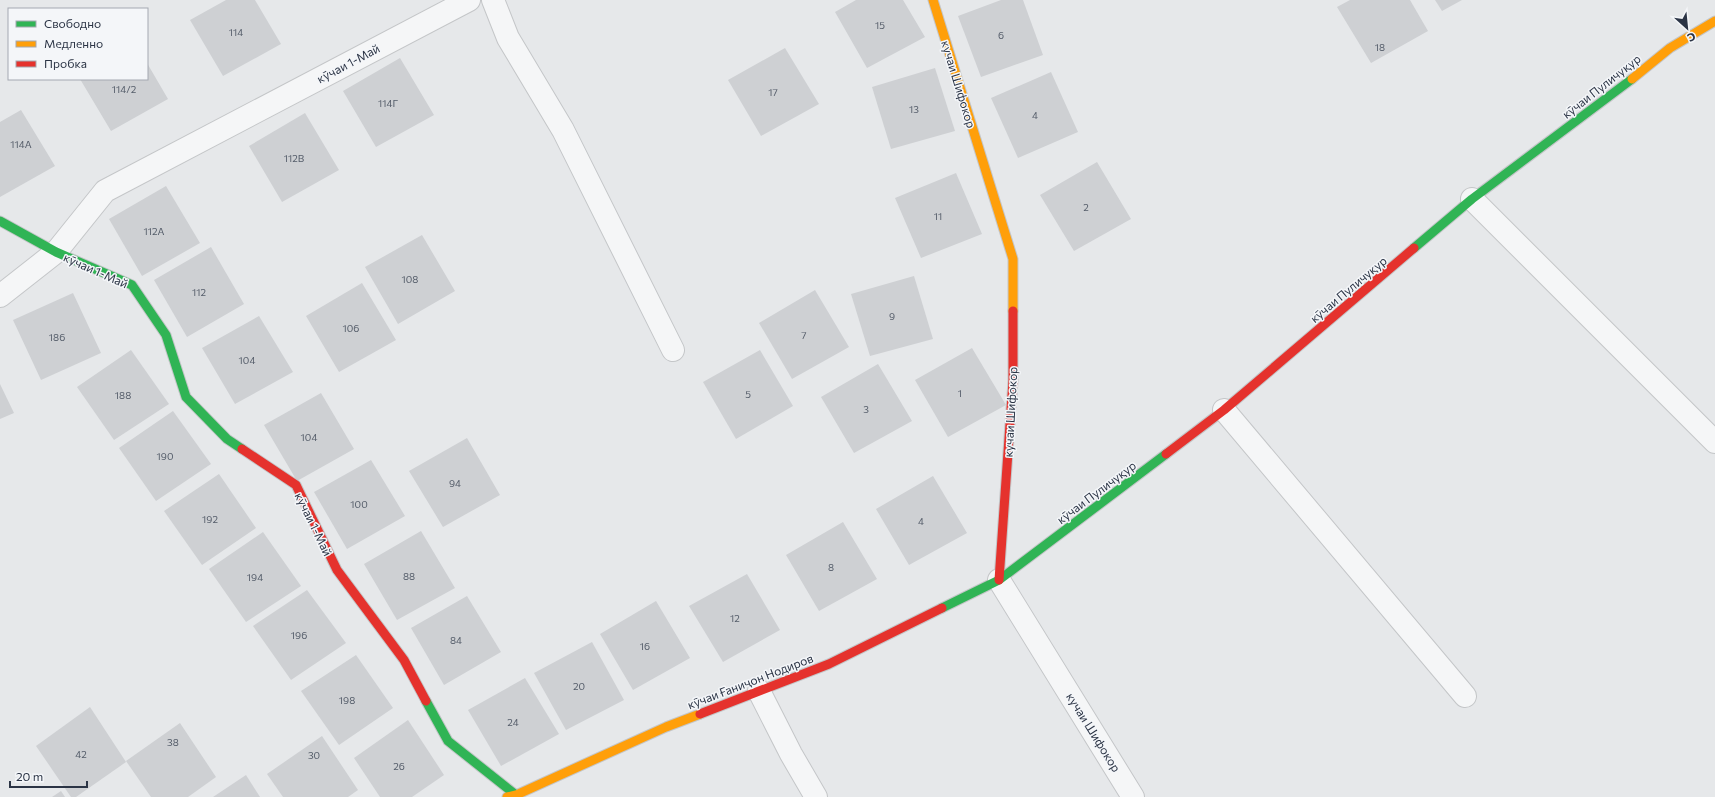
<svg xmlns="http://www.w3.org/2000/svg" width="1715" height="797" viewBox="0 0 1715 797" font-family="Commissioner,sans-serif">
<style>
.building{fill:#ced0d3}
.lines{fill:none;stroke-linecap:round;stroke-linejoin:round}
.street-casing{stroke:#c4c6c8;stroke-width:24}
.fast-casing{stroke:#c4c6c8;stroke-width:11}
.slow-casing{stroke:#c4c6c8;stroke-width:11}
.jam-casing{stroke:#c4c6c8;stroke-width:11}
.street{stroke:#f5f6f7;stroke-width:22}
.fast{stroke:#30b455;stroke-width:9}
.slow{stroke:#ff9f0a;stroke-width:9}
.jam{stroke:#e5322d;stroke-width:9}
.labels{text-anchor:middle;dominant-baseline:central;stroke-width:3;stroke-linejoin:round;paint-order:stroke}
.number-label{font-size:10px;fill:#545c69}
.street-label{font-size:12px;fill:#2b3445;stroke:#f4f6f9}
</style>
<rect width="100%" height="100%" fill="#e6e8ea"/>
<g class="building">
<polygon points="226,0 255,0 281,44 223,76 190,20"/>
<polygon points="856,0 903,0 925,37 867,68 835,12"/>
<polygon points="1001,0 1023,0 1043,55 981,77 958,16"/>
<polygon points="1350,0 1410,0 1428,31 1371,63 1337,7"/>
<polygon points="1435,0 1462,0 1442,11"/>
<polygon points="785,48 819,104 761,136 728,80"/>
<polygon points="400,58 434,115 376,147 343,91"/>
<polygon points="147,63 168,99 111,131 80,79 147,79"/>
<polygon points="935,68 955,131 891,149 872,87"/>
<polygon points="1051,72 1078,132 1018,158 991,98"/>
<polygon points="21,110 55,166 0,197 0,122"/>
<polygon points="305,113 339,170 282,202 249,146"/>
<polygon points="1097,162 1131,219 1074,251 1040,195"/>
<polygon points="956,173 982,234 921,258 895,198"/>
<polygon points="166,186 200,243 142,276 109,219"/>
<polygon points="422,235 455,291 398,324 365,267"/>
<polygon points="211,247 244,304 187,337 154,280"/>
<polygon points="914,276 933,339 870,356 851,294"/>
<polygon points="362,283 396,340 339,372 306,316"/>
<polygon points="815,290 849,347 792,379 759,323"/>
<polygon points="73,293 101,353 41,380 13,320"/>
<polygon points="259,316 293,372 235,404 202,348"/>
<polygon points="972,348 1006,405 948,437 915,380"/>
<polygon points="131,350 169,404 114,440 77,387"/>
<polygon points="760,350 793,406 736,439 703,382"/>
<polygon points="878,364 912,421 854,453 821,397"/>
<polygon points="0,384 14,413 0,419"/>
<polygon points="321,393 354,449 297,481 264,425"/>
<polygon points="173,411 211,464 156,501 119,448"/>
<polygon points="467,438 500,495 443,527 409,471"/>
<polygon points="371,460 405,516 347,549 314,492"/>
<polygon points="219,474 256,528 202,565 164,511"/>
<polygon points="933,476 967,533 909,565 876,509"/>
<polygon points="843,522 877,579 819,611 786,555"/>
<polygon points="421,531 455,588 397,620 364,564"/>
<polygon points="263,532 301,586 246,622 209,569"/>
<polygon points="747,574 780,630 723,662 689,606"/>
<polygon points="307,590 346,643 291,680 253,626"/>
<polygon points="467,596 501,652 444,685 411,628"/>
<polygon points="656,601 690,658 633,690 600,634"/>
<polygon points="592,642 624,700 566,730 534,673"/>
<polygon points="356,655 393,708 339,745 301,691"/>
<polygon points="525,678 559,734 501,766 468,710"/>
<polygon points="90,707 126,762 76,797 71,797 36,746"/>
<polygon points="408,720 444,775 412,797 380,797 354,758"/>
<polygon points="180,723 216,777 188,797 151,797 126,761"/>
<polygon points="322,736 358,790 348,797 283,797 267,774"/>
<polygon points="246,775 260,797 213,797"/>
<polygon points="61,791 65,797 52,797"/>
</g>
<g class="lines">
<defs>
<g id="street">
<polyline points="493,0 508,38 563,130 673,350"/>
<polyline points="1472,199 1715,442"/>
<polyline points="0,296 56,252 105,191 469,0"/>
<polyline points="1224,410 1465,696"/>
<polyline points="999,580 1133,797"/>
<polyline points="759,691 791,754 816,797"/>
</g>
<g id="fast">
<polyline points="0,221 56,252 132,285 166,335 186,397 227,439 242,449"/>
<polyline points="1414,248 1472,199 1632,79"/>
<polyline points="942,608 999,580 1166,454"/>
<polyline points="426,701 448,741 516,795"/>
</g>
<g id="slow">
<polyline points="933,0 1013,259 1013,311"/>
<polyline points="1632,79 1670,48 1715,21"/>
<polyline points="507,797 516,795 666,727 700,714"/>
</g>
<g id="jam">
<polyline points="242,449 296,485 337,570 404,660 426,701"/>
<polyline points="1166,454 1224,410 1414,248"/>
<polyline points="999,580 1013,381 1013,311"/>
<polyline points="700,714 829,664 942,608"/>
</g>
</defs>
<use href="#street" class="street-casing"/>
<use href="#fast" class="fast-casing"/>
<use href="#slow" class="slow-casing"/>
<use href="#jam" class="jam-casing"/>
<use href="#street" class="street"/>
<use href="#fast" class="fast"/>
<use href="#slow" class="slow"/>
<use href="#jam" class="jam"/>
</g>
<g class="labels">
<g class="number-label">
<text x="880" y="25">15</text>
<text x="236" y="32">114</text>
<text x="1001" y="35">6</text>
<text x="1380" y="47">18</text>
<text x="124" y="89">114/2</text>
<text x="773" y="92">17</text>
<text x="388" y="103">114Г</text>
<text x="914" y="109">13</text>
<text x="1035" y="115">4</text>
<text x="21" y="144">114А</text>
<text x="294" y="158">112В</text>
<text x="1086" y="207">2</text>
<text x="938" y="216">11</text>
<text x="154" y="231">112А</text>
<text x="410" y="279">108</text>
<text x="199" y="292">112</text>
<text x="892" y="316">9</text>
<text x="351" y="328">106</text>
<text x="804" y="335">7</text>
<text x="57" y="337">186</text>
<text x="247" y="360">104</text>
<text x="960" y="393">1</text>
<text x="748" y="394">5</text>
<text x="123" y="395">188</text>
<text x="866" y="409">3</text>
<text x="309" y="437">104</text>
<text x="165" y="456">190</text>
<text x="455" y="483">94</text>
<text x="359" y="504">100</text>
<text x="210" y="519">192</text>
<text x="921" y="521">4</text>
<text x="831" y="567">8</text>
<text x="409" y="576">88</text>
<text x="255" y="577">194</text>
<text x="735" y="618">12</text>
<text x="299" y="635">196</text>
<text x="456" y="640">84</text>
<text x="645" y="646">16</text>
<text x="579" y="686">20</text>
<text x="347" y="700">198</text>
<text x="513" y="722">24</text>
<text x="173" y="742">38</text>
<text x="81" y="754">42</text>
<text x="314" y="755">30</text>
<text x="399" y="766">26</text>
</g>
<g class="street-label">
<text transform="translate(348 63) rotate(-28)">кӯчаи 1-Май</text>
<text transform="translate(959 84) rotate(73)">кучаи Шифокор</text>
<text transform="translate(1601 86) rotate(-38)">кӯчаи Пуличуқур</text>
<text transform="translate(96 270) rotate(24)">кӯчаи 1-Май</text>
<text transform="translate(1348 289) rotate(-40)">кӯчаи Пуличуқур</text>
<text transform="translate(1010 412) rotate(-87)">кучаи Шифокор</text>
<text transform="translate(1096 492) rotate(-37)">кӯчаи Пуличуқур</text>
<text transform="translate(314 524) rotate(64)">кӯчаи 1-Май</text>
<text transform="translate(750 681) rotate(-21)">кӯчаи Ғаниҷон Нодиров</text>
<text transform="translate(1094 732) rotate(58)">кучаи Шифокор</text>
</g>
</g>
<rect x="8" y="8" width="140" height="72" fill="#f4f6f9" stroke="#a4a8b1"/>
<rect x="16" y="21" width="20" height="6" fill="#30b455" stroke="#a4a8b1"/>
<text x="44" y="28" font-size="12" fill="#2b3445">Свободно</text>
<rect x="16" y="41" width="20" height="6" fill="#ff9f0a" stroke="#a4a8b1"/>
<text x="44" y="48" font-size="12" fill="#2b3445">Медленно</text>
<rect x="16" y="61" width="20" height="6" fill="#e5322d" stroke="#a4a8b1"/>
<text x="44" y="68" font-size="12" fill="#2b3445">Пробка</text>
<g transform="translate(1687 28) rotate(153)" stroke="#f4f6f9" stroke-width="3" paint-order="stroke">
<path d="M0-3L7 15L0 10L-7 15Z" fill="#2b3445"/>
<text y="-6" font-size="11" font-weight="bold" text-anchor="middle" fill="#2b3445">С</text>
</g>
<path d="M10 781v6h77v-6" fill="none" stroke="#2b3445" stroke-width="2"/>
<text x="16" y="781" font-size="12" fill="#2b3445" stroke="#f4f6f9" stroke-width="3" paint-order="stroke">20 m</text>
</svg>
